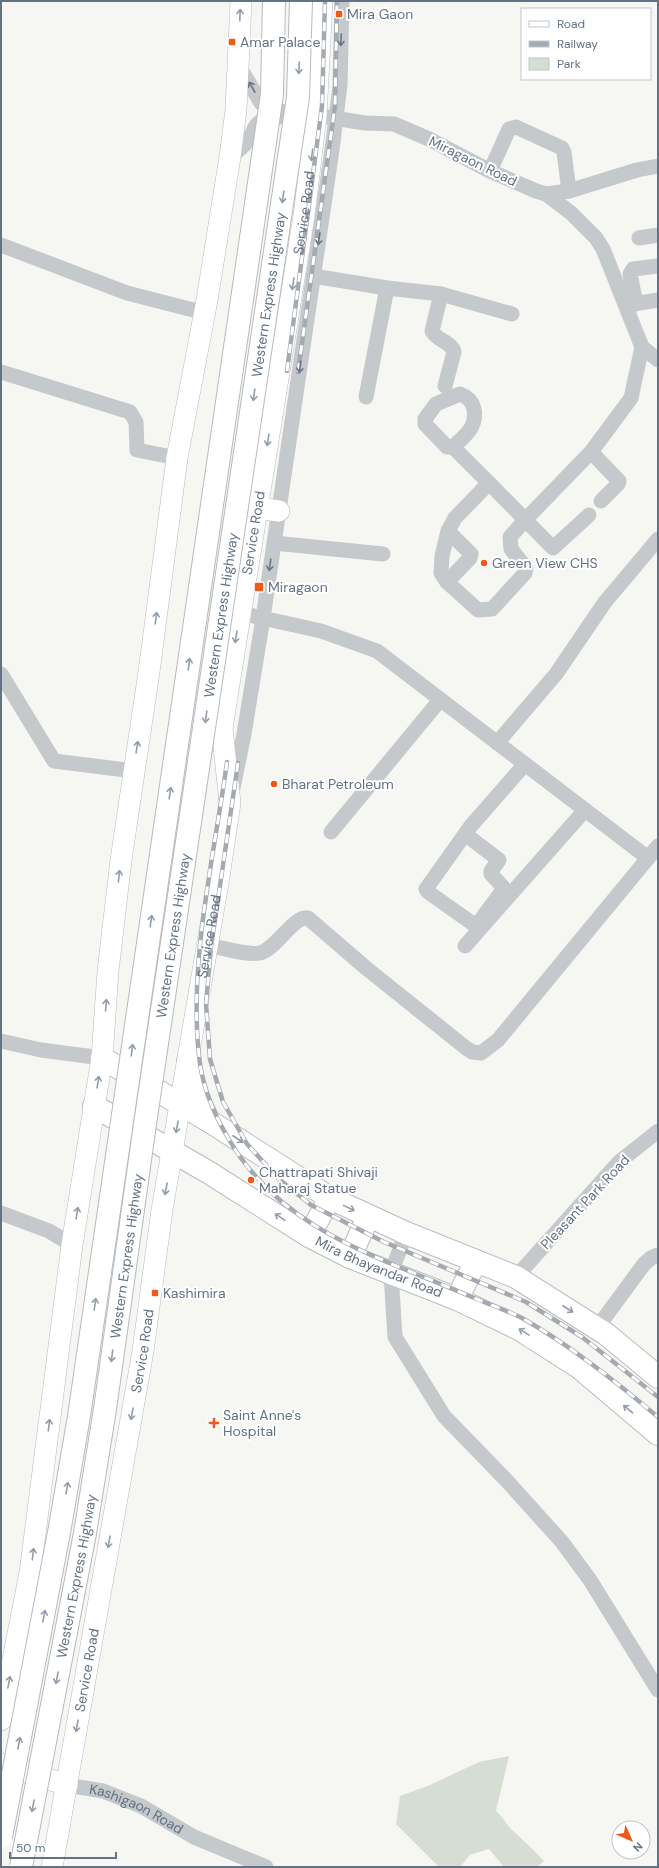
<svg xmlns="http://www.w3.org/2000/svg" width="659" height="1868" viewBox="0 0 659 1868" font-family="'DM Sans',sans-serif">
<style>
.green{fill:#d6ded3}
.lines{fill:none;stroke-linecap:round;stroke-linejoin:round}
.secondary-casing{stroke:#b7bcc1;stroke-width:22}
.primary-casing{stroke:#b8bcc0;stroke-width:24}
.street{stroke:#c5c9cc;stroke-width:15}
.secondary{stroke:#fff;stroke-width:21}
.primary{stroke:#fff;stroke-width:22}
.rail-casing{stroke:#a5aab1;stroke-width:4.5}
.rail{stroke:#fff;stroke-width:3;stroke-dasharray:9;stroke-linecap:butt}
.highway-bridge-casing{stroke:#b7babe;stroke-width:24;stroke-linecap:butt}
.highway-bridge{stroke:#fff;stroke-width:22}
.oneway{stroke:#919daa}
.oneway2{stroke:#677789}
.poi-dot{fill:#f05918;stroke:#fff;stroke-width:1.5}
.labels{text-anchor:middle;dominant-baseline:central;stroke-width:4;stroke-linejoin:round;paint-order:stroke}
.poi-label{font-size:14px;fill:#627385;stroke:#fff;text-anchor:start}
.street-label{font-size:14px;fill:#627385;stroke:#fff}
</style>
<rect width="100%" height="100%" fill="#f6f6f2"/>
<path class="green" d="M509 1756 496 1811C503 1817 506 1824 512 1830 523 1840 534 1850 544 1861L537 1867H504L489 1849 470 1855 460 1867H439L396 1824 400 1796 430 1785 479 1762Z"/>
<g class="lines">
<defs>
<g id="secondary">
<polyline points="257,508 279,511"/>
<polyline points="1,1720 30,1573 72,1245 102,1058 108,971 121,860 149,672 177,458 207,300 230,157 236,110 241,1"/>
<polyline points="1,1764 67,1785"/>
<path id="s2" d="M52 1867 143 1351 162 1210 218 883 230 803 222 728 304 216 316 116 322 1"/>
</g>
<g id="primary">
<polyline points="102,1058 209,1121 330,1198 406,1233 516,1277 606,1334 658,1377"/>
<path d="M188 1062C193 1084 198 1102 209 1121"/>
<path id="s3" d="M94 1106 208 1172 309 1236 350 1257 457 1299 519 1329 580 1368 658 1434"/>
<polyline points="309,1236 330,1198"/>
<polyline points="350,1257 368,1217"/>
<polyline points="457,1299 476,1261"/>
</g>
</defs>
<use href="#secondary" class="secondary-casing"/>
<use href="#primary" class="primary-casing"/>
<g class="street">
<polyline points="327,117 365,123 394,124 429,139 490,171 536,191 546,194 569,191 637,170 658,166"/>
<path d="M230 157C237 152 245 146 250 138 253 132 255 123 262 121 269 118 278 118 287 115L274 107 261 103 239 66"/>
<polyline points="490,171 509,129 516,127 562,148 564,152 569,191"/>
<polyline points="546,194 571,213 596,238 603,249 642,347 631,398 591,452 525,520 510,537 511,549 526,568 525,573 492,609 478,610 447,582 441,573 442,556 448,531 455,518 489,483 550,545 553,548 589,515"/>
<polyline points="639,238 658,235"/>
<polyline points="1,245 127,293 205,313"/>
<polyline points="313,276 387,288 441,294 512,314"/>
<path d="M441 294 432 331C437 341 452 342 454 352L445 386"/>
<polyline points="636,304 630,274 633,269 658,266"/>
<polyline points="627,305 658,300"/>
<polyline points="642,347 658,360"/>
<polyline points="1,372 130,412 136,422 137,450 177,458"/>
<path d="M460 394C475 399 478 415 471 428 467 435 459 441 453 447H447L425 424V419L436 404Z"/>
<polyline points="366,397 387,288"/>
<polyline points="453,447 489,483"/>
<polyline points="591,452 619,481 618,484 601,501"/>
<polyline points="274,543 383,554"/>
<polyline points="447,582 470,558 471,554 448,531"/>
<polyline points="240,613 321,631 377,651 648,858"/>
<polyline points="1,674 54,761 134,771"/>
<polyline points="497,743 556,674 605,602 658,539"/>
<polyline points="233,788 244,734 263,618 332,150 340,85 342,1"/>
<polyline points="331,832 440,700"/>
<polyline points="465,834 499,860 491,871 491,874 503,887 503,890 476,926 428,892 426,889 470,827 525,764"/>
<path d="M207 945C221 947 247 956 260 953 276 949 294 915 308 918L366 968 466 1048 472 1052 481 1053 498 1040 658 846"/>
<polyline points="465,946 585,810"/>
<polyline points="1,1041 41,1050 102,1058"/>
<polyline points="1,1213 49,1231 72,1245"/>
<polyline points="406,1233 391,1273 395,1337 444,1416 507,1481 562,1542 590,1580 658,1690"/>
<polyline points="516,1277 619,1162 658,1131"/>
<polyline points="597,1328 644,1264 651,1258 658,1255"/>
<path id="s1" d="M67 1785 103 1791 141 1806 194 1837 266 1867"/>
</g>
<use href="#secondary" class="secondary"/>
<use href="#primary" class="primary"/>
<defs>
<g id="rail">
<polyline points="287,371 322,106 325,1"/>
<polyline points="298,372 335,106 337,1"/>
<path d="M227 762C214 858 187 967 200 1064 204 1090 214 1114 227 1136 279 1230 379 1257 472 1297 488 1304 506 1310 522 1318 571 1346 615 1381 658 1417"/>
<polyline points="238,763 211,947 206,1004 210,1059 223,1102 247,1144 279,1179 311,1205 384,1242 526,1302 582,1337 658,1397"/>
</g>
</defs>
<use href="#rail" class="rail-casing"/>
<use href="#rail" class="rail"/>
<defs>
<g id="highway-bridge">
<polyline points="1,1837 60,1527 79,1416 272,94 274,1"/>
<path id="s4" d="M21 1867 85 1533 105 1409 145 1124 298 97 301 1"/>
</g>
</defs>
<use href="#highway-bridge" class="highway-bridge-casing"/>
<use href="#highway-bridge" class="highway-bridge"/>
</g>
<defs><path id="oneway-shaft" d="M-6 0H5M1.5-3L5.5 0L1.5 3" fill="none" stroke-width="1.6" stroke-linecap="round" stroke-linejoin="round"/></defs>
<g class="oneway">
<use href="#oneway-shaft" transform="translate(240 15) rotate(-88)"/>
<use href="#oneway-shaft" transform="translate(299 68) rotate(92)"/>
<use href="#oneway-shaft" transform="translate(312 155) rotate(97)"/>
<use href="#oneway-shaft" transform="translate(283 197) rotate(98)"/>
<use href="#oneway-shaft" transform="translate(293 284) rotate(99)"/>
<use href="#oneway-shaft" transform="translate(254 395) rotate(98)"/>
<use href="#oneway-shaft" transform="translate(268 440) rotate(99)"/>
<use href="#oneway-shaft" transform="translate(156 618) rotate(-82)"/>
<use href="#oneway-shaft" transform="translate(236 637) rotate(99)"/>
<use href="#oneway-shaft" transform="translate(189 664) rotate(-82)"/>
<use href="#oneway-shaft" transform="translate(206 717) rotate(98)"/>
<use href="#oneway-shaft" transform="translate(137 747) rotate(-81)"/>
<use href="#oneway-shaft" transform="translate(170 793) rotate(-82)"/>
<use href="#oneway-shaft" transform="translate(119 876) rotate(-84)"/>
<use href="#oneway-shaft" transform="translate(151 921) rotate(-82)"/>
<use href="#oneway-shaft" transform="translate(106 1005) rotate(-86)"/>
<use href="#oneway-shaft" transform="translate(132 1050) rotate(-82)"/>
<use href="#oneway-shaft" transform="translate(98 1082) rotate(-81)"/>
<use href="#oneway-shaft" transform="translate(177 1127) rotate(100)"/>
<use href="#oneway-shaft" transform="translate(238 1139) rotate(33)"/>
<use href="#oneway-shaft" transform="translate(166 1189) rotate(101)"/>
<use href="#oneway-shaft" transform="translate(349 1208) rotate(26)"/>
<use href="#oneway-shaft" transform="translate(77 1213) rotate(-81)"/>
<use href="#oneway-shaft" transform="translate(280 1217) rotate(-146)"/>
<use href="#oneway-shaft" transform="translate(95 1304) rotate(-82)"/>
<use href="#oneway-shaft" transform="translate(568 1309) rotate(33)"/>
<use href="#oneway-shaft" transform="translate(524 1332) rotate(-149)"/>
<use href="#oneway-shaft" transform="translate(112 1356) rotate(97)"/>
<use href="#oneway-shaft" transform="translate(628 1409) rotate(-140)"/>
<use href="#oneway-shaft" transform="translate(132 1414) rotate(100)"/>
<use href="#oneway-shaft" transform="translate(49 1425) rotate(-83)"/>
<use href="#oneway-shaft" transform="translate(67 1488) rotate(-81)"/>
<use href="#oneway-shaft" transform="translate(109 1542) rotate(100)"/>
<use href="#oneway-shaft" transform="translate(33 1554) rotate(-83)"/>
<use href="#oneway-shaft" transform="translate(44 1616) rotate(-79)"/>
<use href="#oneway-shaft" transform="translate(57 1678) rotate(101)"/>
<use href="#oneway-shaft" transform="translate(9 1682) rotate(-79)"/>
<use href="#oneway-shaft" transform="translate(77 1726) rotate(100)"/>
<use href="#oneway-shaft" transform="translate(19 1743) rotate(-79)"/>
<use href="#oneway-shaft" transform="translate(33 1806) rotate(101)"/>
</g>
<g class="oneway2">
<use href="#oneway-shaft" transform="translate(341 40) rotate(92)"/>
<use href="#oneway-shaft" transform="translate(252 87) rotate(-119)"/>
<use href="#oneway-shaft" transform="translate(319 239) rotate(99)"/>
<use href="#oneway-shaft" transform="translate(300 367) rotate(98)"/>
<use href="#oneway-shaft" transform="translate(270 565) rotate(98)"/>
</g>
<g class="poi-dot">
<rect x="335" y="10" width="8" height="8" rx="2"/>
<rect x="228" y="38" width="8" height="8" rx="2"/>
<circle cx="484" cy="563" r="4"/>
<rect x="254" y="582" width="10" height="10" rx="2"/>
<circle cx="274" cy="784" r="4"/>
<circle cx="251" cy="1180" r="4"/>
<rect x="151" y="1289" width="8" height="8" rx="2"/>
<path d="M212 1417h4v4h4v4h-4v4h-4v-4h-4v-4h4z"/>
</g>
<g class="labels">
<g class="poi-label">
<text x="347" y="14">Mira Gaon</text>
<text x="240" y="42">Amar Palace</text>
<text x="492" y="563">Green View CHS</text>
<text x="268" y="587">Miragaon</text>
<text x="282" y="784">Bharat Petroleum</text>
<text x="259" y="1172">Chattrapati Shivaji<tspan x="259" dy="16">Maharaj Statue</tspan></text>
<text x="163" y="1293">Kashimira</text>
<text x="223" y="1415">Saint Anne's<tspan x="223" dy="16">Hospital</tspan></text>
</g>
<g class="street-label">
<text transform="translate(473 161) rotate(26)">Miragaon Road</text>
<text stroke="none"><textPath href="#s2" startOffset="1676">Service Road</textPath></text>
<text stroke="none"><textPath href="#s4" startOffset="1592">Western Express Highway</textPath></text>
<text stroke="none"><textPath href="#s2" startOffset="1352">Service Road</textPath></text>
<text stroke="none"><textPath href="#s4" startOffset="1268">Western Express Highway</textPath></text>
<text stroke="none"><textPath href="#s4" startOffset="944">Western Express Highway</textPath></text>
<text stroke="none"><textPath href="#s2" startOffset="944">Service Road</textPath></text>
<text transform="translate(585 1202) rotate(-47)">Pleasant Park Road</text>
<text stroke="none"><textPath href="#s4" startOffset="620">Western Express Highway</textPath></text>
<text stroke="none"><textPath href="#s3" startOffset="328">Mira Bhayandar Road</textPath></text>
<text stroke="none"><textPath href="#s2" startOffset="524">Service Road</textPath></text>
<text stroke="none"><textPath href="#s4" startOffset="296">Western Express Highway</textPath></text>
<text stroke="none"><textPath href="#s2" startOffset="200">Service Road</textPath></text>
<text stroke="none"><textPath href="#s1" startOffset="74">Kashigaon Road</textPath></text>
</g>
</g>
<rect width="659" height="1868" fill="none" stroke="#627385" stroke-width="4"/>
<rect x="521" y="8" width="130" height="72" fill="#ffffff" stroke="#c0c7ce"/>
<rect x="529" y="21" width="20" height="6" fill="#ffffff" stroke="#c0c7ce"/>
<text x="557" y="28" font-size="12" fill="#627385">Road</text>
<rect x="529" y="41" width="20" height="6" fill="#a5aab1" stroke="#c0c7ce"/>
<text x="557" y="48" font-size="12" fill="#627385">Railway</text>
<rect x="529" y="58" width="20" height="12" fill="#d6ded3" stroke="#c0c7ce"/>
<text x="557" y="68" font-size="12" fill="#627385">Park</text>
<g transform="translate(631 1840) rotate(135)"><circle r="19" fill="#ffffff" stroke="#c0c7ce"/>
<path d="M0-3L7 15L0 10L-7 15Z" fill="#f05918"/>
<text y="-6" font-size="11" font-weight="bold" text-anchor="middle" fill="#627385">N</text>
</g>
<path d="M10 1852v6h106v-6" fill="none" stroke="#627385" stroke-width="2"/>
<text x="16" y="1852" font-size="12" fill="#627385" stroke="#ffffff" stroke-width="3" paint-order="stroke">50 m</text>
</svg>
